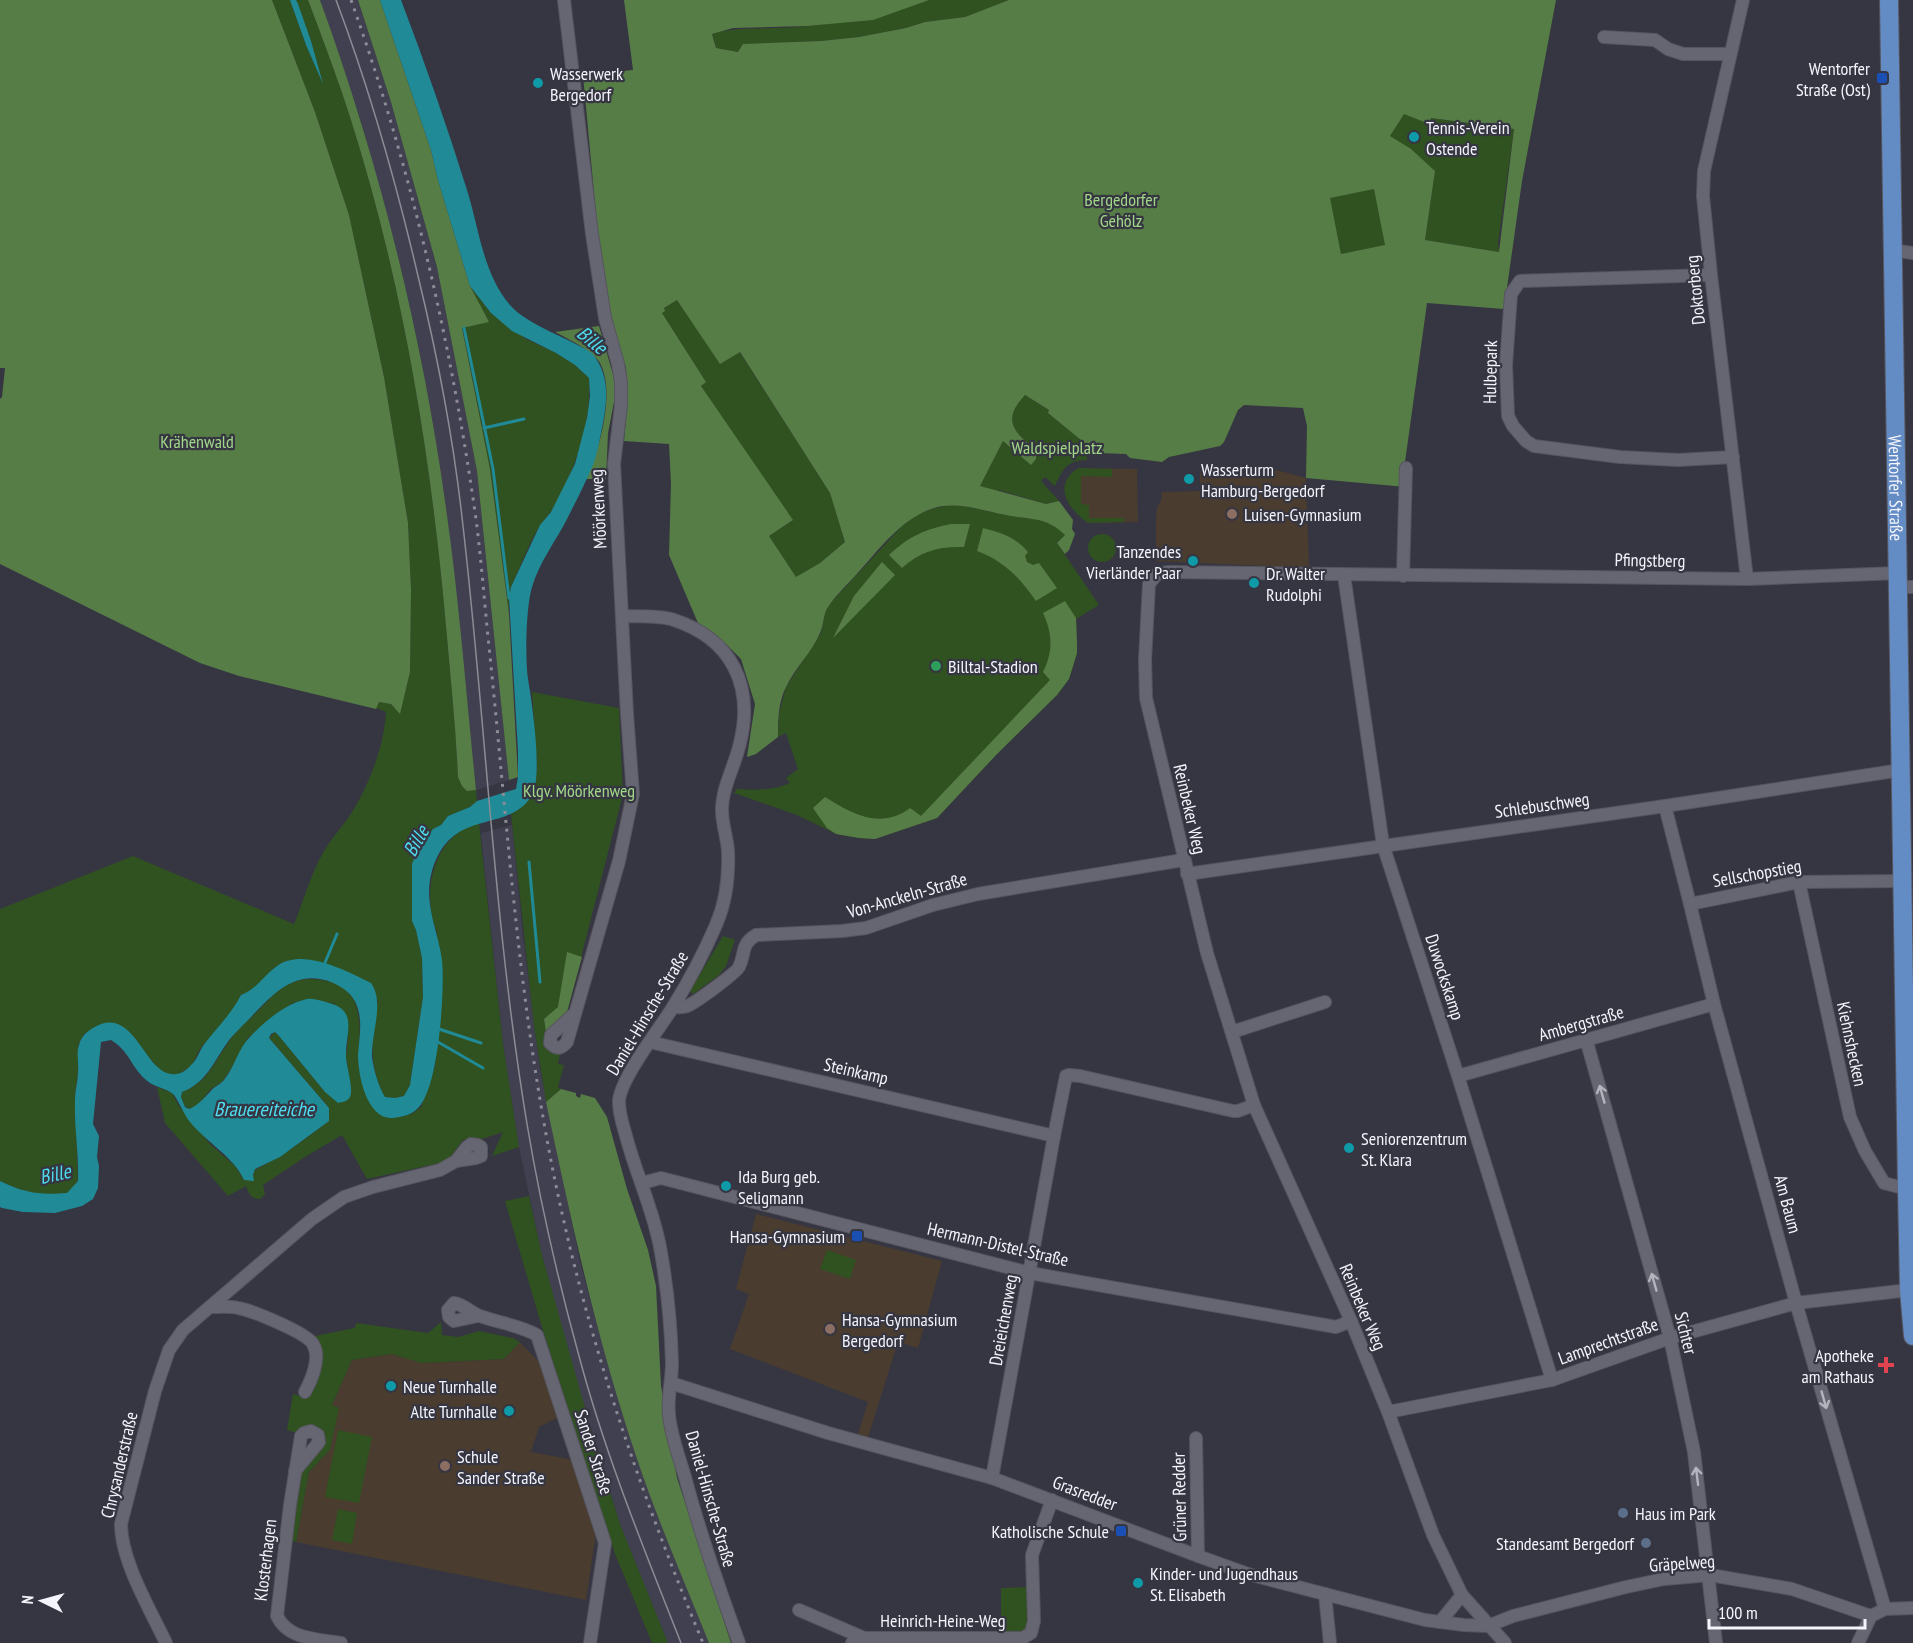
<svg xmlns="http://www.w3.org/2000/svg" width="1913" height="1643" viewBox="0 0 1913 1643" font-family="'PT Sans Narrow',sans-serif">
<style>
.built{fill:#404051}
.education{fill:#4a3c2e}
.green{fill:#305120}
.forest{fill:#577d46;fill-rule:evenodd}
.water{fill:#208a97}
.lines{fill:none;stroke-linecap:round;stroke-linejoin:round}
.stream{stroke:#208a97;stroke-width:3}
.street-casing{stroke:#56555f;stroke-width:14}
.primary-casing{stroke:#56555f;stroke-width:20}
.street{stroke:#666673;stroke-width:12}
.primary{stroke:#648cc4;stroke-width:18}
.tram{stroke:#8c8c96;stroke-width:1.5}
.rail{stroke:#8c8c96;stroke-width:3;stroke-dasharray:3 6;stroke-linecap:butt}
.oneway{stroke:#b4b4be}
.transit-dot{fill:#1a4fb4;stroke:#363642;stroke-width:2}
.culture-dot{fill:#0f9aa8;stroke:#363642;stroke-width:2}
.education-dot{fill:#8d6e63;stroke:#363642;stroke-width:2}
.leisure-dot{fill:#2e9e5b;stroke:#363642;stroke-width:2}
.health-dot{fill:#e0444e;stroke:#363642;stroke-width:2}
.service-dot{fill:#5c6f8a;stroke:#363642;stroke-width:2}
.labels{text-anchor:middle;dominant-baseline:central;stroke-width:4.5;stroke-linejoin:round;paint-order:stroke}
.poi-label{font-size:18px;fill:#f4f4fc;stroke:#363642;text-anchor:start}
.park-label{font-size:18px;fill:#a1d888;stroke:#363642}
.street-label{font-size:18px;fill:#f4f4fc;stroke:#363642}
.water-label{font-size:20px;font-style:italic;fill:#4eddf0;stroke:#363642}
</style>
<rect width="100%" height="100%" fill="#363642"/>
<g class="built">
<polygon points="320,0 358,0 391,102 437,267 477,471 509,780 476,790 445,500 419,349 403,277 360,117"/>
<polygon points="512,825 523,936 540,1069 580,1262 599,1332 673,1554 709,1643 668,1643 620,1524 570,1360 542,1255 519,1147 503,1044 481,833"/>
</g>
<g class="education">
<polygon points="1200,466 1265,467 1306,478 1309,568 1156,561 1156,520 1157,507 1161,501 1162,492 1200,491"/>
<polygon points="1078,468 1137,469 1138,522 1088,523 1079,506"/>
<polygon points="756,1214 942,1261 918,1348 898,1342 868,1437 858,1434 868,1402 730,1349 749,1294 736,1289"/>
<polygon points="520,1342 539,1362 557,1418 539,1427 531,1452 574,1460 596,1533 586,1600 296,1542 309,1472 330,1450 338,1409 332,1405 352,1360 392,1354 421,1363 504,1359"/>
</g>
<g class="green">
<path d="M272 0H290L306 45 321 79 311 41 296 0H308C323 40 338 79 351 120 404 287 432 462 447 637 451 683 456 730 458 777L467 791 476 790 477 801 470 807 448 816 441 825 433 829 412 864V921L416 929 422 958 423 997 410 1085 404 1096 395 1098 385 1097C368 1069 371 1031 378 1000L305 959 287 961 275 967 252 991 241 995 231 1013 200 1049 192 1065 179 1074 170 1075 160 1070 146 1054 109 1024 97 1026 84 1034 78 1046V1072L75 1096 78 1181 67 1194C38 1195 27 1194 0 1181V909L133 856 294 924C304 900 311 873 324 851 333 836 345 824 354 809 371 780 384 745 386 712L376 708 379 702 391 704 400 713 410 672 411 590 408 523 384 377 349 215 315 112Z"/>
<path d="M929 0H1009L965 17 925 22 906 28 859 37 821 41 792 42 739 52 716 48 712 33C744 26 775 30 808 26 846 22 893 11 929 0Z"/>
<polygon points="1403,113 1428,124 1430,118 1514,129 1498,243 1499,252 1425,240 1435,171 1390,136"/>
<polygon points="1381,187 1393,244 1341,254 1329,198"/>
<path d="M470 286 491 313 526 339 556 353 575 365 589 378C592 424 575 470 552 510 549 515 544 519 541 524 529 542 520 568 511 587L509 598V614L490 469 462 327 488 322Z"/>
<polygon points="677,300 739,351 830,493 845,542 820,563 796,577 769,536 792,521 701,386 706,382 662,313 663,309"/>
<path d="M1025 395 1050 411 1048 413 1087 445V460C1067 460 1062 470 1055 486L1045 477 1041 481 1059 501 1046 504 999 490 998 492 980 486 1003 441 1031 464 1036 450C1014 432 1001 421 1025 395Z"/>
<path d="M1078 468 1112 469V477L1081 476V504L1089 505V518H1124V522L1088 523C1068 509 1052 485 1078 468Z"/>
<path d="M951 505 964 506 1011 516 1043 520 1058 527 1065 535 1057 543 1099 605 1076 619 1077 653 1069 679 1057 695 996 755 937 818 875 839 859 838 836 834 797 815 734 793 737 789C755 790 772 791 790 783L786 778 798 769 786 733 778 737 779 714 786 687 821 633 826 608 902 526 919 514 935 508Z"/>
<circle cx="1102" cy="548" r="14"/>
<polygon points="532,692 619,708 623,794 567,1012 544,1019 548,1049 553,1053 560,1054 558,1064 564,1065 558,1087 561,1089 546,1102 534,1026 511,814 521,808 537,769"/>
<path d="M479 823 503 1044 519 1147 492 1156 503 1132 482 1139 473 1138 463 1140 450 1157 440 1163 367 1179 342 1135 305 1157 263 1185 265 1194 260 1199C251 1199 249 1194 246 1186L228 1196 165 1123 157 1087 172 1093 179 1106 209 1143 235 1166 244 1180 253 1175 255 1170C282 1156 304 1141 327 1122L329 1108 269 1038 275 1032 279 1036 325 1092 351 1089 346 1057 348 1037 335 1004 308 999 293 1003 280 1012 248 1038 237 1060 222 1082 211 1089 196 1107 189 1109 185 1106 181 1097 182 1092C208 1082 213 1064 228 1043 234 1033 244 1024 253 1016 274 994 289 974 322 980 372 988 357 1035 359 1070L400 1117 413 1113 421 1107 435 1066 437 933C421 894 432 835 479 823Z"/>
<polygon points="723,936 735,940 726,966 718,976 693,994 690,991"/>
<polygon points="529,1196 542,1255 596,1447 620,1524 668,1643 652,1643 615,1554 541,1324 505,1201"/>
<polygon points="827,1250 856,1260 850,1279 820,1269"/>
<path d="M441 1322 442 1335 458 1337 479 1331 513 1338 520 1342 504 1359 421 1363 392 1354 352 1360 332 1405 339 1408 330 1450 309 1472 296 1542 292 1541 301 1473 321 1449 323 1434 297 1433 287 1430 293 1394 307 1398C315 1382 323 1352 315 1336L355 1328 356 1323 428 1333Z"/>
<polygon points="338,1430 372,1437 359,1503 325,1497"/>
<polygon points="338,1509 357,1513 352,1544 332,1540"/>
<polygon points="1029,1587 1029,1619 1027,1628 1018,1633 1001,1633 1001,1588"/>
</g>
<g class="forest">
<polygon points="0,0 272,0 315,112 349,215 384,377 408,523 411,590 410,672 400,714 391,704 379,702 376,709 239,676 200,663 0,564 0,399 2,397 5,368 0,368"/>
<path d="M308 0H320C379 162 421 330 445 501 459 597 466 693 476 790L467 791 462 786 458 777C456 730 451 683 447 637 432 462 404 287 351 120 338 79 323 40 308 0Z"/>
<polygon points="358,0 380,0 431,150 438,180 470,286 489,322 462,328 490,469 509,614 518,777 509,780 477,471 437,267 391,102"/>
<path d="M624 0H929L873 20 807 26 733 28 712 34 716 48 738 52 743 44 821 41 859 37 906 28 925 22 965 17 1009 0H1556L1522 181 1504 309 1427 303 1405 462 1406 487 1306 478 1307 426 1303 408 1244 405 1238 410 1224 442 1220 446 1169 457 1162 462 1130 458 1126 454 1098 453 1088 449 1087 445 1048 413 1049 410 1025 395C1001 421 1014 432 1036 450V459L1031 465 1003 441 980 486 1046 504 1059 501 1073 520 1072 529 1075 534 1069 550 1065 554 1057 543 1065 535C1046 516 1030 520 1006 515 983 511 958 501 934 508 900 519 878 551 855 576 846 586 835 596 828 607 823 614 824 625 820 633 812 652 795 668 786 687 778 703 778 720 778 737L756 754 747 757 755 704 741 659 727 645 698 623 669 555 671 484 669 444 624 441 628 398 626 368 610 319 600 257 583 75 633 70ZM1404 114 1429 124 1431 118 1514 129 1499 252 1425 240 1435 171 1411 149 1390 136ZM1374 189 1385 245 1341 254 1330 198ZM677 300 720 364 740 352 830 493 845 542 820 563 796 577 769 536 793 520 701 386 706 382 662 313 665 311 664 308Z"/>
<path d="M599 326 614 378V402L608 433 606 479H586C599 452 616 392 600 363 592 350 568 339 555 332Z"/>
<path d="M951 524H970L964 547C940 546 920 551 902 568L889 555C908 537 925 529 951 524Z"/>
<path d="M983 528C1002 533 1015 537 1028 552L1025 556 1027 562 1033 565 1039 563 1057 588 1036 601C1020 578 1004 561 977 551Z"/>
<polygon points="882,562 895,575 833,638 854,596"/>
<path d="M1065 601 1076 618 1077 643V653L1069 679 1057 695 996 755 937 818 875 839 859 838 836 834 827 828 813 808 825 797C852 814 881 830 910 808L921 816 1050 680 1043 672C1053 651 1053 635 1043 613Z"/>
<polygon points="567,952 582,957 567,1012 546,1032 544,1019 558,1007"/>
<path d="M561 1089 576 1093V1096L580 1098 581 1094 595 1098 607 1117 627 1189 648 1250 656 1286 661 1386 677 1478 731 1643H709C684 1581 657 1519 636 1456 597 1340 571 1221 546 1102Z"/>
</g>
<g class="water">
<polygon points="290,0 296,0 298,4 311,41 323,84 306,45"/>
<path d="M380 0H401C425 63 447 126 467 190 479 228 483 274 510 305 527 325 569 338 592 353 609 374 608 397 603 423 600 437 598 452 593 465 585 484 575 503 566 521 555 542 539 563 532 587 526 607 525 658 528 679 532 703 543 776 532 795 508 836 449 804 431 875 424 905 438 931 442 960 445 989 439 1093 416 1110 410 1115 402 1117 393 1118 367 1120 358 1076 358 1055 359 1039 363 1022 357 1006 353 994 343 987 331 982 296 969 274 993 252 1016 244 1025 234 1033 227 1043 213 1063 206 1083 182 1092L181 1097 185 1107 189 1109C197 1106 204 1098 210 1092 213 1087 220 1085 224 1080 234 1068 239 1047 250 1037 264 1022 286 1003 307 999 314 998 322 1001 329 1003 359 1010 345 1035 346 1056 346 1066 354 1089 350 1097 348 1101 343 1102 338 1103L325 1092 279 1036 275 1032 271 1034 269 1038 329 1108V1121L280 1157 255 1169 253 1175 254 1181 244 1180C234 1157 206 1142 190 1122 184 1115 178 1099 173 1094 166 1088 153 1087 145 1079 130 1065 130 1052 111 1040L101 1042 93 1124 99 1136 97 1157 99 1166 98 1188 93 1199 82 1206 55 1213 23 1212 2 1208 0 1207V1181C25 1193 39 1195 67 1193L78 1181C79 1154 74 1127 75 1099 75 1090 78 1081 78 1072 79 1063 76 1053 79 1045 81 1037 86 1032 93 1028 136 1002 144 1079 176 1074 181 1074 188 1069 191 1065 197 1060 199 1052 203 1046 217 1027 230 1016 241 995 257 989 264 975 277 966 302 947 347 971 371 983 385 1003 371 1033 372 1057 374 1071 378 1085 385 1097L395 1098 404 1096 410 1085 423 997 422 958 416 930 412 921V864L418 849 433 829 441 825 448 816 470 807 477 801 516 789 518 777V751L509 598 511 587 540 525 551 512 575 464 587 418 590 396 589 378 575 365 556 353 512 331 491 313 470 286 438 180 431 150Z"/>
</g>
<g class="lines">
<g class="stream">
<polyline points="464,328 493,469 509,598 512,598"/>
<polyline points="484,428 524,419"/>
<polyline points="529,862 540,982"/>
<polyline points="324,965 337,934"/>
<polyline points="439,1029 481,1043"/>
<polyline points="438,1042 483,1068"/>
</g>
<defs>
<g id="street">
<path d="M564 0 592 234 605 318 618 364 621 382V406L614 464 627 714 633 794 619 861 567 1042C561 1049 557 1050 550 1043L551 1035 574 1014"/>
<polyline points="1743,0 1704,171 1703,196 1711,275 1747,579"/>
<polyline points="1604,37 1655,40 1668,49 1683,54 1730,54"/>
<polyline points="1892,250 1913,253"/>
<polyline points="1711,275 1520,281 1511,294 1506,365 1508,416 1513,426 1526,441 1534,446 1620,457 1678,460 1733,457"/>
<polyline points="1344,575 1383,845 1458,1076 1552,1380"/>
<polyline points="1403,576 1406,468"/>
<polyline points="1898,587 1913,587"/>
<path d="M622 616C638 617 658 615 674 620 732 639 754 686 740 743 735 766 722 787 722 810 722 824 727 837 728 851 729 875 726 902 716 925 704 953 689 981 673 1007 660 1028 619 1080 619 1102 619 1114 623 1125 626 1136 636 1174 653 1209 660 1247 667 1285 671 1324 672 1363 672 1380 667 1398 669 1415 671 1436 679 1457 685 1477 700 1534 719 1588 739 1643"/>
<polyline points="1665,806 1690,904 1714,1004 1796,1303 1885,1609"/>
<polyline points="1187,874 1665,806 1901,770"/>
<polyline points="1799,882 1850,1117 1865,1151 1884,1183 1907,1189"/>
<polyline points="1690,904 1799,882 1902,881"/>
<path d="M673 1007C677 1007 683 1008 687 1006 694 1004 737 972 739 967 746 953 740 945 756 935L842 931 866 928 933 905 978 894 1183 860"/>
<polyline points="1232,1032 1325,1002"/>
<polyline points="1586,1039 1670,1338 1694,1452 1716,1643"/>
<polyline points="650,1042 1054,1136"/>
<polyline points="1458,1076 1714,1004"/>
<polyline points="642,1183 661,1178 1030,1273 1336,1327 1351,1321"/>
<path d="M210 1307C219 1307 229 1306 238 1308 251 1310 307 1333 313 1344 321 1357 312 1379 305 1392"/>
<path d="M478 1316 454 1321 449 1317 448 1310 454 1303C465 1305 471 1313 480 1316 499 1323 519 1325 537 1335L605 1543 590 1643"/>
<polyline points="671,1383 828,1433 992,1478 1198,1556 1248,1574 1425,1620 1464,1625 1488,1626 1513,1616 1626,1587 1664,1579 1710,1575 1792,1589 1871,1616 1885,1609 1913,1608"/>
<polyline points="1388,1412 1552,1380 1670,1338 1796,1303 1909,1290"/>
<polyline points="1196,1438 1198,1556"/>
<path d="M295 1471 319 1442 318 1435 311 1431 304 1433 301 1436 290 1505 277 1616C288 1640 319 1639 341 1643"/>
<polyline points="992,1478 1054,1136 1066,1076 1069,1075 1080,1076 1233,1111 1238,1111 1254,1105"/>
<polyline points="1325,1594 1330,1643"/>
<polyline points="799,1610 864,1638"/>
<polyline points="1440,1622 1462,1595"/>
<path d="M166 1643C150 1609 121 1561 121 1524L155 1391 169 1350 183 1330 312 1219 344 1197 373 1187 440 1170 456 1161 467 1147 471 1144 478 1145 481 1147V1156L476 1158 456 1161"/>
<polyline points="852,1643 864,1638 1023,1638 1031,1633 1034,1621 1032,1555 1052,1500"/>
<polyline points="1505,1643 1462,1595 1433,1535 1388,1412 1351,1321 1254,1105 1207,953 1146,698 1145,660 1149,584 1157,574 1169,572 1747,579 1898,573"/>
<polyline points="1858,1643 1871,1616"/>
</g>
<g id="primary">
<path id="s1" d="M1889 0 1907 1189 1909 1290 1913 1336"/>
</g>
</defs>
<use href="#street" class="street-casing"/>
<use href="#primary" class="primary-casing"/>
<use href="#street" class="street"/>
<use href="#primary" class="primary"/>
<path class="tram" d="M336 0C370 90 396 182 418 276 438 358 454 442 463 526 486 725 494 926 527 1124 540 1202 558 1280 579 1356 605 1454 644 1549 681 1643"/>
<path class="rail" d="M351 0C411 168 451 342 476 519 481 558 484 597 488 637 505 797 515 958 543 1117 574 1299 632 1473 703 1643"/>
</g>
<defs><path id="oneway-shaft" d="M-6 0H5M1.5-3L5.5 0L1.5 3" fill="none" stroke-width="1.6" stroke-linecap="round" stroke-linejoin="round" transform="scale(1.5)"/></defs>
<g class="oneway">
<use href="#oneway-shaft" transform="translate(1602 1094) rotate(-106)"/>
<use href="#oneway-shaft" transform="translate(1654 1282) rotate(-106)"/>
<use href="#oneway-shaft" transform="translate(1824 1400) rotate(74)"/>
<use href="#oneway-shaft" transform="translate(1697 1476) rotate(-97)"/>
</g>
<g class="transit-dot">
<rect x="1876" y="72" width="12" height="12" rx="3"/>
<rect x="851" y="1230" width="12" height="12" rx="3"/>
<rect x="1115" y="1525" width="12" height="12" rx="3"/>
</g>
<g class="culture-dot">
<circle cx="538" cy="83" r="6"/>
<circle cx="1414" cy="137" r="6"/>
<circle cx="1189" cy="479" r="6"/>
<circle cx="1193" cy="561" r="6"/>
<circle cx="1254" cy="583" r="6"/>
<circle cx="1349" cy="1148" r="6"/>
<circle cx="726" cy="1186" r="6"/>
<circle cx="391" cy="1386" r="6"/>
<circle cx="509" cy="1411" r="6"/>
<circle cx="1138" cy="1583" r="6"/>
</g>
<g class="education-dot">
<circle cx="1232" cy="514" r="6"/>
<circle cx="830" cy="1329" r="6"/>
<circle cx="445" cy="1466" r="6"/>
</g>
<circle class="leisure-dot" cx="936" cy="666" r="6"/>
<path class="health-dot" d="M1883 1356h6v6h6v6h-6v6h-6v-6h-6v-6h6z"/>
<g class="service-dot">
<circle cx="1623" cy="1513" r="6"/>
<circle cx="1646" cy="1543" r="6"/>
</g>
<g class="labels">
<g class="poi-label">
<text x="1870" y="68" text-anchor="end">Wentorfer<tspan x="1870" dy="21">Straße (Ost)</tspan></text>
<text x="550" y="73">Wasserwerk<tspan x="550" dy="21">Bergedorf</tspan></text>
<text x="1426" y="127">Tennis-Verein<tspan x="1426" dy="21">Ostende</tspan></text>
<text x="1201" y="469">Wasserturm<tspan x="1201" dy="21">Hamburg-Bergedorf</tspan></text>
<text x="1244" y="514">Luisen-Gymnasium</text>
<text x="1181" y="551" text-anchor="end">Tanzendes<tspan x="1181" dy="21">Vierländer Paar</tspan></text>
<text x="1266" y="573">Dr. Walter<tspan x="1266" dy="21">Rudolphi</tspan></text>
<text x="948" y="666">Billtal-Stadion</text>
<text x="1361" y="1138">Seniorenzentrum<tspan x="1361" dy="21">St. Klara</tspan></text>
<text x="738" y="1176">Ida Burg geb.<tspan x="738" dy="21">Seligmann</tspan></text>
<text x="845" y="1236" text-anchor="end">Hansa-Gymnasium</text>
<text x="842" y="1319">Hansa-Gymnasium<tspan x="842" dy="21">Bergedorf</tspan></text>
<text x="1874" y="1355" text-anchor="end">Apotheke<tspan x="1874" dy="21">am Rathaus</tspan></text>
<text x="403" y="1386">Neue Turnhalle</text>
<text x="497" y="1411" text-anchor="end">Alte Turnhalle</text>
<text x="457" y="1456">Schule<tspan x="457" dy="21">Sander Straße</tspan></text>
<text x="1635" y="1513">Haus im Park</text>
<text x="1109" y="1531" text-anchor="end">Katholische Schule</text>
<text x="1634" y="1543" text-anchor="end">Standesamt Bergedorf</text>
<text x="1150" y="1573">Kinder- und Jugendhaus<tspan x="1150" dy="21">St. Elisabeth</tspan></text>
</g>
<g class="park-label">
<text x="1121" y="199">Bergedorfer<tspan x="1121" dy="21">Gehölz</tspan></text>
<text x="197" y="441">Krähenwald</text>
<text x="1057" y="447">Waldspielplatz</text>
<text x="579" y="790">Klgv. Möörkenweg</text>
</g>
<g class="street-label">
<text transform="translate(1695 290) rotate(-96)">Doktorberg</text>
<text transform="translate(1490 372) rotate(-89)">Hulbepark</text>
<text stroke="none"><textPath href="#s1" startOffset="488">Wentorfer Straße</textPath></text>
<text transform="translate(598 509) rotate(-93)">Möörkenweg</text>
<text transform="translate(1650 560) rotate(1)">Pfingstberg</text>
<text transform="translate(1542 805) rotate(-8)">Schlebuschweg</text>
<text transform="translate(1190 809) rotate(77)">Reinbeker Weg</text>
<text transform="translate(1757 873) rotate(-10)">Sellschopstieg</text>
<text transform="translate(907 895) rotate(-16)">Von-Anckeln-Straße</text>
<text transform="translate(1445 977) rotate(72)">Duwockskamp</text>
<text transform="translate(647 1013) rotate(-59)">Daniel-Hinsche-Straße</text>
<text transform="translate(1581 1023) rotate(-16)">Ambergstraße</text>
<text transform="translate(1852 1044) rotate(78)">Kiehnshecken</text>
<text transform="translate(856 1071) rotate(13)">Steinkamp</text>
<text transform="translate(1788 1204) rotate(75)">Am Baum</text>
<text transform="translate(998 1244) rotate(13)">Hermann-Distel-Straße</text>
<text transform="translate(1363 1307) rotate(67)">Reinbeker Weg</text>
<text transform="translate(1003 1320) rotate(-80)">Dreieichenweg</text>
<text transform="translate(1686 1333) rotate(76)">Sichter</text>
<text transform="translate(1608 1341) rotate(-20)">Lamprechtstraße</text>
<text transform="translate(594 1452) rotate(72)">Sander Straße</text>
<text transform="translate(119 1465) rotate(-77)">Chrysanderstraße</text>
<text transform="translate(1085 1493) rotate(21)">Grasredder</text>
<text transform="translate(1179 1497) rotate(-91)">Grüner Redder</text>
<text transform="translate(711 1499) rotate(74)">Daniel-Hinsche-Straße</text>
<text transform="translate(265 1560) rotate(-83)">Klosterhagen</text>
<text transform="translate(1682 1563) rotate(-4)">Gräpelweg</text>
<text x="943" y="1620">Heinrich-Heine-Weg</text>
</g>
<g class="water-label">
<text transform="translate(592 340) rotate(39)">Bille</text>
<text transform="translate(416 841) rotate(-61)">Bille</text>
<text x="264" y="1109">Brauereiteiche</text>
<text transform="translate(55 1174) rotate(-13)">Bille</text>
</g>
</g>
<g transform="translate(42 1601) rotate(275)" stroke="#363642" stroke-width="4.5" paint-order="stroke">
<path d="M0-4.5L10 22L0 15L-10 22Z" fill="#f4f4fc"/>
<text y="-9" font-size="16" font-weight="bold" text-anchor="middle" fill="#f4f4fc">N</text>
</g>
<path d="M1709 1619v9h156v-9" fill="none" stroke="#f4f4fc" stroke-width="3"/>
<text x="1718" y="1619" font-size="18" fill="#f4f4fc" stroke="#363642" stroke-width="4.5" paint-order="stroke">100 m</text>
</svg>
